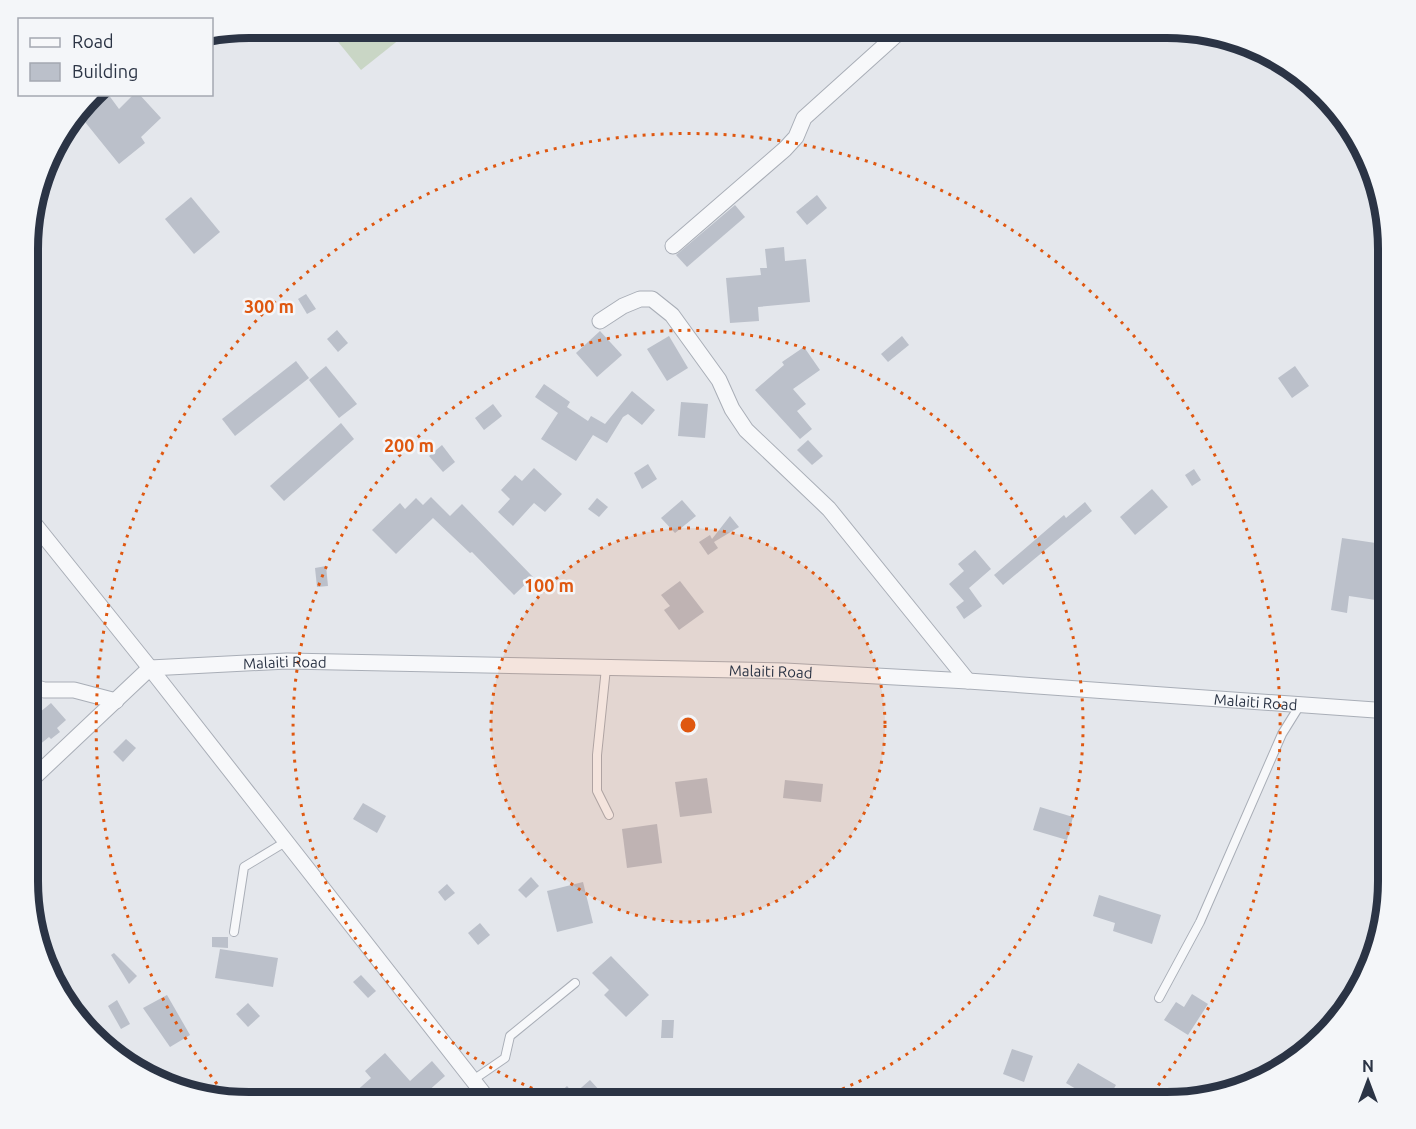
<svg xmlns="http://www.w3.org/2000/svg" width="1416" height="1129" viewBox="0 0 1416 1129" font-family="Ubuntu,sans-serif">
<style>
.green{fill:#c9d6c5}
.building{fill:#bbc0ca}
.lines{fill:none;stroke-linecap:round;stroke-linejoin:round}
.lane-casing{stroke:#a9aeb7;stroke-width:10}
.street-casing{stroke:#a9aeb7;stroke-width:17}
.lane{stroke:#f7f8fa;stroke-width:8}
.street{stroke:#f7f8fa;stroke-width:15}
.ring{fill:none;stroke:#df570f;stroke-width:3;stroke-dasharray:3 6}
.labels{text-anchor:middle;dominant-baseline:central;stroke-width:5;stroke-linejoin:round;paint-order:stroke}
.street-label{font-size:15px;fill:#2b3445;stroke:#f4f6f9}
.rim{fill:none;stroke:#2b3445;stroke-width:8}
.centre{fill:#df570f;stroke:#f4f6f9;stroke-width:3}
.ring-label{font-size:18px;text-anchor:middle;font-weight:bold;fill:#df570f;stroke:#f4f6f9;stroke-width:5;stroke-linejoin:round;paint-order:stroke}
</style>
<rect width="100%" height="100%" fill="#e4e7ec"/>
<polygon class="green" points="326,27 415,27 361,70"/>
<g class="building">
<polygon points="92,94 108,94 119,109 134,94 139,94 161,118 141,137 145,143 119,164 77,112"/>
<polygon points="817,195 827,208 807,225 796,212"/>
<polygon points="191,197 220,232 194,254 165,219"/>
<polygon points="735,205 745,217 687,267 676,255"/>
<polygon points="784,247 785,261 806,259 810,302 758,307 759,321 730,323 726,278 761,275 760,268 767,268 765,249"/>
<polygon points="306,294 316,309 307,314 298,299"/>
<polygon points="337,330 348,343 338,352 327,339"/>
<polygon points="600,331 622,355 597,377 576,353"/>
<polygon points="669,336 688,368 667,381 647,349"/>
<polygon points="902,336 909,345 888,362 881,354"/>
<polygon points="804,347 820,370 793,389 806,404 797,411 812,429 800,439 755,390 784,365 782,362"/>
<polygon points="296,361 309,378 235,436 222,419"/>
<polygon points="326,366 357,404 339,418 309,380"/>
<polygon points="1295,366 1309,386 1292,398 1278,378"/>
<polygon points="544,384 570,402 567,407 588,421 591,416 605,424 632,391 655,410 642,425 628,414 623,417 607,443 593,435 576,461 541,439 558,413 535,397"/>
<polygon points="681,402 708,404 705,438 678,436"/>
<polygon points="493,404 502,416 484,430 475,418"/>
<polygon points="341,423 354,439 284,501 270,486"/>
<polygon points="808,440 823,456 812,465 797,450"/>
<polygon points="442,445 455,462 443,472 429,456"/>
<polygon points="648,464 657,479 642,489 634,473"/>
<polygon points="534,468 562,494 545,512 534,503 513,526 498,512 510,499 501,490 515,475 522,481"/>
<polygon points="1194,469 1201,480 1192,486 1185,475"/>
<polygon points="1152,489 1168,507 1135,535 1120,517"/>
<polygon points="431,497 450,516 462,504 533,577 514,595 472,552 470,553 433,518 396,554 372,530 400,503 405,509 416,498 423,505"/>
<polygon points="597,498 608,507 599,517 588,509"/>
<polygon points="682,500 696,516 675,533 661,518"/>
<polygon points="1085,502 1092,511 1003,585 994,575 1064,515 1066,518"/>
<polygon points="730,516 739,527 714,542 718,548 708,555 699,542 710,535 712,539"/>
<polygon points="1342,538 1389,545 1389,602 1349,596 1347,613 1331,610"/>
<polygon points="975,550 991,569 969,588 982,606 964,619 956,607 964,601 949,584 964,571 958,564"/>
<polygon points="326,566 328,586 317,587 315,568"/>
<polygon points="680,581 704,612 679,630 664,610 670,606 661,595"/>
<polygon points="51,703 66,720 57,728 60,732 51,739 49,737 28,754 28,722"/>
<polygon points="126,739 136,748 123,762 113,752"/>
<polygon points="707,778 712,813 680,817 675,782"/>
<polygon points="785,780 823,784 821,802 783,798"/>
<polygon points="363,803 386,816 377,833 353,819"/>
<polygon points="1040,807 1073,817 1067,840 1033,830"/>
<polygon points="657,824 662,863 627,868 622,829"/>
<polygon points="531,877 539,886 526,898 518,890"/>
<polygon points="583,882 593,923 557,932 547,891"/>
<polygon points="447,884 455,893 445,901 438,892"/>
<polygon points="1099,895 1161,915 1152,944 1113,931 1115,923 1093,916"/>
<polygon points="480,923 490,935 478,945 468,933"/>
<polygon points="212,937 228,937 228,948 212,947"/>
<polygon points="220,949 278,958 273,987 215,978"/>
<polygon points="114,953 137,976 129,984 111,955"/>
<polygon points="611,956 649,995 626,1017 604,995 609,990 592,973"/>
<polygon points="361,975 376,991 368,998 353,982"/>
<polygon points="1192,994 1208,1004 1188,1035 1164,1020 1176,1002 1184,1007"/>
<polygon points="167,995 190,1035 170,1047 143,1008"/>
<polygon points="117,1000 130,1024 121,1029 108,1006"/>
<polygon points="248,1003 260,1016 248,1027 236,1014"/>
<polygon points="662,1020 674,1020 673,1038 661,1038"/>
<polygon points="1012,1049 1033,1056 1024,1082 1003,1074"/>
<polygon points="385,1053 410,1081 432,1061 445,1076 416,1102 344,1102 371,1078 365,1071"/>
<polygon points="1078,1063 1116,1085 1106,1102 1090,1102 1079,1095 1081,1092 1066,1083"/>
<polygon points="590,1080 610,1102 550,1102 567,1086 574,1094"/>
</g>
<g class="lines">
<defs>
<g id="lane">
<polyline points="606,668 597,755 597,791 609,815"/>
<polyline points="234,932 244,867 287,841"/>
<polyline points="1159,998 1200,922 1282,734 1300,705"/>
<polyline points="473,1080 505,1058 510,1036 575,983"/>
</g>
<g id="street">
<polyline points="673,246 785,149 796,137 804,118 905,27"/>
<polyline points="600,321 623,306 640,299 652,299 672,315 719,380 732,409 746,430 829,509 968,681"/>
<polyline points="28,516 150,668 490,1102"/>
<path id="s1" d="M150 668 287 661 785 671 968 681 1389 711"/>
<polyline points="28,685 44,690 74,690 116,701"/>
<polyline points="28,783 150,668"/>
</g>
</defs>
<use href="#lane" class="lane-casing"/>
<use href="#street" class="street-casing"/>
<use href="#lane" class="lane"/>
<use href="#street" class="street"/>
</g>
<circle cx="688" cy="725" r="197" fill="#df570f" fill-opacity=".12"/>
<g class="ring">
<circle cx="688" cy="725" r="197"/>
<path d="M566 1101A395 395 0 1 1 807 1102"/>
<path d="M228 1098A592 592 0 1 1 1145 1102"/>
</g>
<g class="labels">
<g class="street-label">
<text stroke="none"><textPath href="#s1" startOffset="135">Malaiti Road</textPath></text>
<text stroke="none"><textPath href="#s1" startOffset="621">Malaiti Road</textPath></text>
<text stroke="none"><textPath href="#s1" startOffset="1107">Malaiti Road</textPath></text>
</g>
</g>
<path d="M0 0H1416V1129H0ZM249 38H1167A211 211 0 0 1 1378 249V881A211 211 0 0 1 1167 1092H249A211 211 0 0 1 38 881V249A211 211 0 0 1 249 38Z" fill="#f4f6f9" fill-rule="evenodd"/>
<path class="rim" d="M249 38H1167A211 211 0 0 1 1378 249V881A211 211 0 0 1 1167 1092H249A211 211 0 0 1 38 881V249A211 211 0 0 1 249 38Z"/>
<circle cx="688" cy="725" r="9" class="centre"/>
<g class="ring-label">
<text x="269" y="313">300 m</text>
<text x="409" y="452">200 m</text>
<text x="549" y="592">100 m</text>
</g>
<rect x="18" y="18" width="195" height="78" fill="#f4f6f9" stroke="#a4a8b1" stroke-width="1.5"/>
<rect x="30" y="38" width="30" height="9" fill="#f7f8fa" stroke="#a4a8b1" stroke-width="1.5"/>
<text x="72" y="48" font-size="18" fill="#2b3445">Road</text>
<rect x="30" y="63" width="30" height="18" fill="#bbc0ca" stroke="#a4a8b1" stroke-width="1.5"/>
<text x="72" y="78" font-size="18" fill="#2b3445">Building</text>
<g transform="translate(1368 1081)" stroke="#f4f6f9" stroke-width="4.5" paint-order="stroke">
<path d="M0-4.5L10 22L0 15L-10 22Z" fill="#2b3445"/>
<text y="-9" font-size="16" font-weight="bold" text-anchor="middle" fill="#2b3445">N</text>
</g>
</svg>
